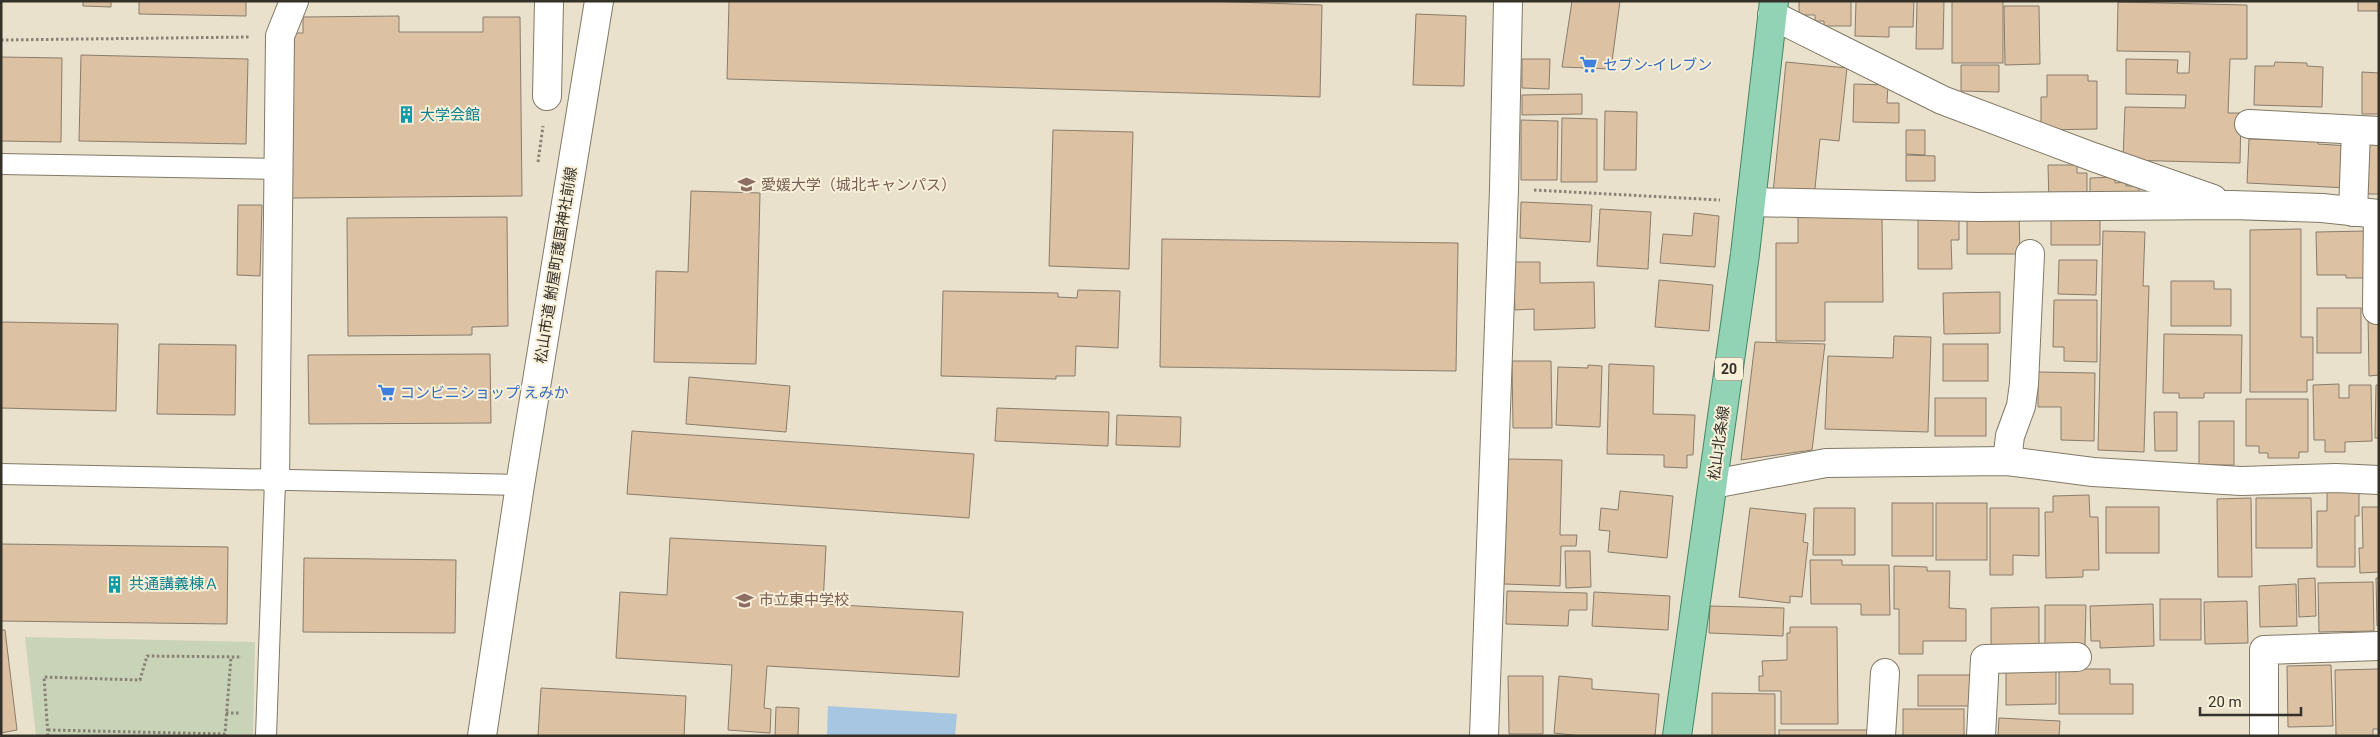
<svg xmlns="http://www.w3.org/2000/svg" width="2380" height="737" viewBox="0 0 2380 737" font-family="Roboto,'Noto Sans JP',sans-serif">
<style>
.green{fill:#c8d3b7}
.water{fill:#a6c6e2}
.building{fill:#dcc1a2;stroke:#8a7c6c}
.lines{fill:none;stroke-linecap:round;stroke-linejoin:round}
.service-casing{stroke:#817966;stroke-width:22}
.pedestrian-casing{stroke:#817966;stroke-width:30}
.minor-casing{stroke:#817966;stroke-width:30}
.tertiary-casing{stroke:#817966;stroke-width:30}
.primary-casing{stroke:#428765;stroke-width:30}
.path{stroke:#888274;stroke-width:3;stroke-dasharray:2.5 2.5;stroke-linecap:butt}
.service{stroke:#fff;stroke-width:20}
.pedestrian{stroke:#fff;stroke-width:28}
.minor{stroke:#fff;stroke-width:28}
.tertiary{stroke:#fff;stroke-width:28}
.primary{stroke:#92d3b6;stroke-width:28}
.labels{text-anchor:middle;dominant-baseline:central;stroke-width:4;stroke-linejoin:round;paint-order:stroke}
.shield{fill:#f8efd9;stroke:#6f6a5e;stroke-width:1}
.shield-label{font-size:14px;font-weight:bold;fill:#343129}
.shop-label{font-size:15px;fill:#366cbe;stroke:#f8efd9;text-anchor:start}
.culture-label{font-size:15px;fill:#0d838f;stroke:#f8efd9;text-anchor:start}
.education-label{font-size:15px;fill:#785e54;stroke:#f8efd9;text-anchor:start}
.street-label{font-size:15px;fill:#343129;stroke:#f8efd9}
</style>
<rect width="100%" height="100%" fill="#eae1cc"/>
<polygon class="green" points="25,637 255,642 253,736 36,736"/>
<polygon class="water" points="828,706 957,714 955,736 827,736"/>
<g class="building">
<polygon points="83,1 111,1 111,7 83,6"/>
<polygon points="139,1 246,1 246,16 139,14"/>
<polygon points="729,1 1207,1 1322,5 1320,97 727,79"/>
<polygon points="1572,1 1620,1 1611,69 1562,67"/>
<polygon points="1799,1 1851,1 1851,26 1824,26 1824,21 1815,21 1815,15 1799,15"/>
<polygon points="1856,1 1914,1 1913,27 1889,27 1889,37 1855,36"/>
<polygon points="1917,1 1944,1 1943,49 1916,49"/>
<rect x="1952" y="1" width="51" height="62"/>
<rect x="2358" y="1" width="21" height="10"/>
<polygon points="2118,2 2247,5 2247,59 2230,59 2228,113 2241,113 2240,163 2123,160 2125,107 2185,108 2186,95 2126,94 2126,59 2178,60 2177,73 2189,73 2190,52 2117,51"/>
<polygon points="2004,6 2039,6 2040,64 2005,65"/>
<polygon points="1416,14 1466,16 1464,86 1413,85"/>
<polygon points="399,16 399,32 483,32 483,17 520,17 522,196 292,198 291,33 303,33 303,17"/>
<polygon points="81,55 248,59 246,144 79,141"/>
<polygon points="1,57 62,58 61,142 1,141"/>
<polygon points="1522,59 1550,59 1549,89 1522,88"/>
<polygon points="1786,62 1847,68 1839,141 1820,139 1814,198 1773,193"/>
<polygon points="2275,62 2307,63 2307,66 2323,67 2322,107 2254,105 2255,66 2274,66"/>
<polygon points="1961,65 1999,65 1999,92 1961,91"/>
<polygon points="2362,72 2379,73 2379,114 2362,114"/>
<polygon points="2047,75 2088,75 2088,81 2097,81 2097,129 2041,130 2041,97 2047,97"/>
<polygon points="1854,84 1888,85 1887,103 1899,103 1899,123 1853,122"/>
<polygon points="1582,94 1582,114 1522,115 1522,95"/>
<polygon points="1605,111 1637,112 1636,170 1604,170"/>
<polygon points="1562,118 1597,119 1597,182 1561,182"/>
<polygon points="1521,120 1558,121 1557,180 1521,180"/>
<polygon points="1053,130 1133,132 1129,269 1049,266"/>
<polygon points="1906,130 1925,130 1925,155 1906,154"/>
<polygon points="2282,135 2318,137 2318,144 2350,146 2348,188 2247,183 2249,139 2281,140"/>
<polygon points="2361,144 2379,144 2379,194 2360,194"/>
<polygon points="1906,155 1935,156 1935,181 1906,181"/>
<polygon points="2048,165 2077,165 2077,173 2087,173 2087,202 2049,203"/>
<polygon points="2115,177 2115,183 2126,182 2126,186 2139,186 2139,192 2147,192 2147,204 2090,205 2090,178"/>
<polygon points="691,191 760,193 756,364 654,362 656,271 688,272"/>
<polygon points="1521,202 1592,205 1590,242 1520,238"/>
<polygon points="238,205 262,205 260,276 237,275"/>
<polygon points="1600,209 1651,212 1648,269 1597,266"/>
<polygon points="1967,212 2019,212 2020,254 1967,254"/>
<polygon points="2051,212 2100,213 2100,245 2051,245"/>
<polygon points="1694,213 1719,216 1715,267 1660,263 1663,234 1692,236"/>
<polygon points="1959,215 1959,240 1951,240 1952,269 1918,269 1918,216"/>
<polygon points="507,217 508,326 472,327 472,335 348,336 347,218"/>
<polygon points="1798,217 1882,217 1883,302 1825,302 1825,341 1776,341 1776,243 1798,243"/>
<polygon points="2301,229 2301,337 2313,337 2313,380 2307,380 2307,392 2250,392 2250,230"/>
<polygon points="2103,231 2145,232 2143,286 2149,286 2144,452 2098,450"/>
<polygon points="2367,231 2368,278 2346,278 2346,275 2317,275 2316,232"/>
<polygon points="1162,239 1458,243 1456,371 1160,367"/>
<polygon points="2059,260 2097,260 2096,295 2058,294"/>
<polygon points="1513,262 1540,262 1540,283 1594,282 1595,328 1534,330 1534,309 1515,310"/>
<polygon points="1659,280 1713,285 1709,331 1655,327"/>
<polygon points="2171,281 2214,281 2214,289 2231,289 2231,326 2171,326"/>
<polygon points="1078,290 1120,291 1118,348 1076,346 1075,376 1056,376 1056,379 941,376 943,291 1058,293 1058,297 1077,298"/>
<polygon points="2000,292 2000,333 1944,334 1943,293"/>
<polygon points="2054,300 2097,300 2097,362 2064,361 2064,347 2053,347"/>
<rect x="2317" y="308" width="44" height="45"/>
<polygon points="2368,316 2379,316 2379,375 2369,376"/>
<polygon points="1,322 118,324 116,411 1,408"/>
<polygon points="2164,334 2242,335 2241,393 2204,393 2204,398 2179,398 2179,393 2163,393"/>
<polygon points="1894,336 1931,337 1928,432 1825,429 1828,356 1893,358"/>
<polygon points="1755,342 1825,344 1812,450 1741,460"/>
<polygon points="159,344 236,345 235,415 157,414"/>
<rect x="1943" y="344" width="45" height="37"/>
<polygon points="490,354 491,423 309,424 308,355"/>
<polygon points="1512,361 1551,361 1552,428 1513,428"/>
<polygon points="1609,364 1654,366 1653,414 1695,415 1693,455 1687,455 1687,468 1664,467 1664,455 1607,454"/>
<polygon points="1588,365 1602,366 1600,427 1556,425 1558,367 1588,368"/>
<polygon points="2038,372 2095,373 2094,441 2061,440 2061,407 2038,407"/>
<polygon points="689,377 790,386 786,432 686,424"/>
<polygon points="2339,384 2339,398 2349,398 2349,385 2371,385 2372,441 2345,442 2345,452 2325,452 2325,440 2314,440 2313,385"/>
<polygon points="2376,385 2379,385 2379,438 2375,438"/>
<rect x="1935" y="398" width="51" height="38"/>
<polygon points="2246,399 2308,399 2308,452 2299,452 2299,458 2268,458 2268,453 2259,453 2259,446 2246,446"/>
<polygon points="997,408 1109,412 1108,446 995,441"/>
<polygon points="2154,412 2177,412 2177,451 2155,451"/>
<polygon points="1117,415 1181,417 1180,447 1116,445"/>
<rect x="2199" y="421" width="35" height="44"/>
<polygon points="632,431 974,454 969,518 627,494"/>
<polygon points="1508,459 1562,460 1560,535 1577,535 1576,546 1561,546 1560,586 1504,584"/>
<polygon points="1620,491 1673,496 1667,558 1608,552 1610,531 1599,530 1601,508 1618,510"/>
<polygon points="2327,492 2359,492 2359,516 2355,516 2355,567 2317,567 2317,511 2327,511"/>
<polygon points="2089,495 2090,517 2098,517 2099,570 2083,570 2083,577 2046,578 2045,512 2053,512 2053,496"/>
<polygon points="2251,498 2252,577 2218,577 2217,499"/>
<polygon points="2256,498 2311,498 2312,548 2256,548"/>
<rect x="1892" y="503" width="41" height="53"/>
<rect x="1936" y="503" width="51" height="57"/>
<rect x="2106" y="507" width="53" height="46"/>
<polygon points="2362,507 2379,507 2379,572 2360,573 2359,548 2363,548"/>
<polygon points="1750,508 1806,514 1803,542 1808,543 1802,597 1790,596 1790,603 1739,597"/>
<polygon points="1814,508 1855,508 1855,555 1813,555"/>
<polygon points="1990,508 2039,508 2039,556 2013,555 2013,575 1990,575"/>
<polygon points="670,538 826,546 823,604 963,612 959,677 767,666 764,708 771,709 770,733 728,730 732,665 616,658 620,592 667,595"/>
<polygon points="1,544 228,547 227,624 1,621"/>
<polygon points="1565,551 1590,551 1591,587 1566,588"/>
<polygon points="304,558 456,560 455,633 303,632"/>
<polygon points="1810,560 1842,560 1842,565 1889,565 1890,615 1861,615 1861,604 1811,604"/>
<polygon points="1894,566 1927,567 1927,571 1950,571 1949,608 1966,609 1966,641 1923,641 1923,654 1899,654 1899,609 1894,609"/>
<polygon points="2315,578 2316,616 2299,617 2298,579"/>
<polygon points="2376,578 2379,578 2379,626 2377,626"/>
<polygon points="2373,582 2374,631 2319,632 2318,583"/>
<polygon points="2296,584 2297,626 2260,627 2259,586"/>
<polygon points="1507,591 1587,593 1587,610 1569,610 1568,626 1506,624"/>
<polygon points="1594,592 1670,596 1668,630 1592,626"/>
<rect x="2160" y="599" width="41" height="41"/>
<polygon points="2247,601 2248,643 2205,644 2204,602"/>
<polygon points="2153,604 2154,646 2100,648 2100,641 2091,641 2090,606"/>
<polygon points="2045,605 2086,605 2085,645 2045,645"/>
<polygon points="1710,606 1784,608 1783,636 1709,633"/>
<polygon points="2039,607 2039,651 1991,651 1991,608"/>
<polygon points="1790,627 1837,627 1838,724 1781,724 1781,691 1759,691 1759,676 1763,676 1762,661 1787,660 1787,633 1790,633"/>
<polygon points="1,630 5,630 17,730 1,733"/>
<polygon points="2331,665 2333,726 2288,727 2287,666"/>
<polygon points="2059,669 2110,669 2110,684 2133,684 2133,714 2059,714"/>
<polygon points="2379,669 2379,729 2373,729 2373,736 2336,736 2335,670"/>
<polygon points="2006,670 2056,670 2056,704 2006,705"/>
<rect x="1918" y="675" width="57" height="31"/>
<polygon points="1508,676 1543,676 1543,734 1509,734"/>
<polygon points="1559,676 1592,679 1592,689 1659,694 1655,736 1581,736 1554,733"/>
<polygon points="541,688 686,696 684,736 538,736"/>
<polygon points="1712,693 1775,694 1775,736 1712,736"/>
<polygon points="776,707 799,708 798,736 775,736"/>
<rect x="1903" y="709" width="61" height="27"/>
<polygon points="1999,718 2060,721 2059,736 1998,736"/>
<rect x="1779" y="730" width="92" height="6"/>
</g>
<g class="lines">
<defs>
<g id="service">
<polyline points="1,164 279,169"/>
<polyline points="1,474 520,485"/>
<polyline points="266,736 275,481"/>
</g>
<g id="pedestrian">
<polyline points="547,96 549,1"/>
<polyline points="275,481 280,36 294,1"/>
</g>
<g id="minor">
<polyline points="1772,15 1942,100 2093,157 2213,199"/>
<polyline points="2249,124 2379,131"/>
<polyline points="1751,202 1978,207 2232,205 2322,208 2379,214"/>
<polyline points="2353,212 2356,130"/>
<polyline points="2377,310 2378,214"/>
<polyline points="2007,461 2010,436 2021,406 2024,384 2030,254"/>
<polyline points="1713,484 1826,463 2007,461 2093,472 2241,481 2336,478 2379,480"/>
<polyline points="1484,736 1504,189 1508,1"/>
<polyline points="1881,736 1885,673"/>
<polyline points="1981,736 1985,659 2077,657"/>
<polyline points="2264,736 2264,650 2379,646"/>
</g>
<polyline id="tertiary" points="482,736 520,485 599,1"/>
<polyline id="primary" points="1677,736 1745,254 1774,1"/>
</defs>
<use href="#service" class="service-casing"/>
<use href="#pedestrian" class="pedestrian-casing"/>
<use href="#minor" class="minor-casing"/>
<use href="#tertiary" class="tertiary-casing"/>
<use href="#primary" class="primary-casing"/>
<g class="path">
<polyline points="1,40 249,37"/>
<polyline points="538,162 543,126"/>
<polyline points="1534,190 1720,200"/>
<polyline points="226,713 241,713"/>
<polyline points="48,730 225,734 231,657"/>
<polyline points="48,736 44,677 140,680 147,656 242,657"/>
</g>
<use href="#service" class="service"/>
<use href="#pedestrian" class="pedestrian"/>
<use href="#minor" class="minor"/>
<use href="#tertiary" class="tertiary"/>
<use href="#primary" class="primary"/>
</g>
<defs>
<symbol id="supermarket-bare" viewBox="-9 -9 18 18"><path d="M-6-5.5h2.5l.6 2H6L4.5 2H-2.5L-4.4-4H-6ZM-1.5 3.2a1.3 1.3 0 1 0 .1 0ZM3 3.2a1.3 1.3 0 1 0 .1 0Z" fill="#3f7fe0" stroke="#f8efd9" stroke-width="2.5" paint-order="stroke"/></symbol>
<symbol id="building-bare" viewBox="-9 -9 18 18"><path d="M-4-6H4V6H1V3H-1V6H-4ZM-2.5-4.3h1.7v1.8h-1.7ZM.8-4.3h1.7v1.8H.8ZM-2.5-1h1.7V.8h-1.7ZM.8-1h1.7V.8H.8Z" fill="#0f9aa8" stroke="#f8efd9" stroke-width="2.5" paint-order="stroke"/></symbol>
<symbol id="university-bare" viewBox="-9 -9 18 18"><path d="M0-5L7-2L0 1L-7-2ZM-4 1L0 2.5L4 1V4Q0 6-4 4Z" fill="#8d6e63" stroke="#f8efd9" stroke-width="2.5" paint-order="stroke"/></symbol>
<symbol id="school-bare" viewBox="-9 -9 18 18"><path d="M0-5L7-2L0 1L-7-2ZM-4 1L0 2.5L4 1V4Q0 6-4 4Z" fill="#8d6e63" stroke="#f8efd9" stroke-width="2.5" paint-order="stroke"/></symbol>
</defs>
<g fill-rule="evenodd">
<use href="#supermarket-bare" x="1576" y="52" width="25" height="25"/>
<use href="#building-bare" x="394" y="102" width="25" height="25"/>
<use href="#university-bare" x="734" y="172" width="25" height="25"/>
<use href="#supermarket-bare" x="374" y="380" width="25" height="25"/>
<use href="#building-bare" x="102" y="572" width="25" height="25"/>
<use href="#school-bare" x="732" y="588" width="25" height="25"/>
</g>
<g class="labels">
<rect class="shield" x="1715" y="357.5" width="28" height="23" rx="4"/>
<g class="shield-label">
<text x="1729" y="369">20</text>
</g>
<g class="shop-label">
<text x="1603" y="65">セブン-イレブン</text>
<text x="400" y="393">コンビニショップ えみか</text>
</g>
<g class="culture-label">
<text x="420" y="115">大学会館</text>
<text x="129" y="584">共通講義棟Ａ</text>
</g>
<g class="education-label">
<text x="761" y="185">愛媛大学（城北キャンパス）</text>
<text x="759" y="600">市立東中学校</text>
</g>
<g class="street-label">
<text transform="translate(556 265) rotate(-81)">松山市道 鮒屋町護国神社前線</text>
<text transform="translate(1719 443) rotate(-82)">松山北条線</text>
</g>
</g>
<rect width="2380" height="737" fill="none" stroke="#343129" stroke-width="5"/>
<path d="M2200 707v8h101v-8" fill="none" stroke="#343129" stroke-width="2.5"/>
<text x="2208" y="707" font-size="15" fill="#343129" stroke="#f8efd9" stroke-width="4" paint-order="stroke">20 m</text>
</svg>
